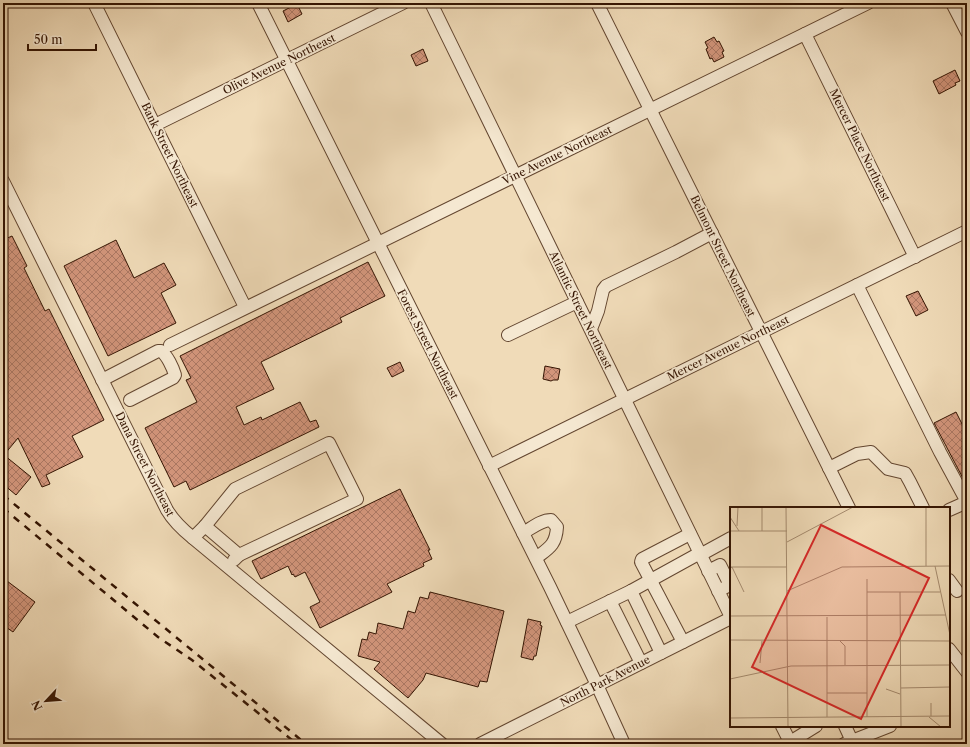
<svg xmlns="http://www.w3.org/2000/svg" width="970" height="747" viewBox="0 0 970 747" font-family="'Libre Caslon Text',serif">
<style>
.building{fill:url(#building-cross-hatch);stroke:#341402}
.lines{fill:none;stroke-linecap:round;stroke-linejoin:round}
.minor-casing{stroke:#634630;stroke-width:14}
.minor{stroke:#f5e8d1;stroke-width:12}
.rail{stroke:#341402;stroke-width:2.5;stroke-dasharray:7 7;stroke-linecap:butt}
.labels{text-anchor:middle;dominant-baseline:central;stroke-width:3.5;stroke-linejoin:round;paint-order:stroke}
.street-label{font-size:11px;fill:#341402;stroke:#f5e8d1}
.inset-road{fill:none;stroke:#a58b6f;stroke-width:1}
.view{fill:#d62828;fill-opacity:0.15;stroke:#d62828;stroke-width:2}
.inset-edge{fill:none;stroke:#341402;stroke-width:2}
</style>
<defs>
<pattern id="building-cross-hatch" width="8" height="8" patternUnits="userSpaceOnUse"><rect width="8" height="8" fill="#d2957b"/><path d="M0 0l8 8M0 8l8-8" fill="none" stroke="#ab7863"/></pattern>
</defs>
<rect width="100%" height="100%" fill="#f0dbb8"/>
<filter id="stains"><feTurbulence type="fractalNoise" baseFrequency=".005" numOctaves="4"/><feColorMatrix values="0 0 0 0 .2 0 0 0 0 .09 0 0 0 0 .02 0 0 0 .5 -.17"/></filter>
<radialGradient id="worn" r=".72"><stop offset=".6" stop-color="#630" stop-opacity="0"/><stop offset="1" stop-color="#630" stop-opacity=".3"/></radialGradient>
<g class="building">
<polygon points="297,4 302,14 288,22 283,11"/>
<polygon points="714,37 717,42 719,41 724,51 722,52 724,57 714,62 712,58 710,59 706,49 708,48 705,42"/>
<polygon points="423,49 428,61 416,66 411,55"/>
<polygon points="955,70 960,81 955,83 956,85 939,94 933,81"/>
<polygon points="12,236 27,266 24,268 45,311 49,309 104,420 72,436 83,457 46,475 50,484 42,487 18,438 4,455 31,477 16,495 3,484 3,240"/>
<polygon points="116,240 134,278 164,263 176,285 161,293 176,323 108,356 64,266"/>
<polygon points="368,262 385,296 340,318 342,322 261,362 274,389 236,407 244,425 261,417 262,420 300,402 310,422 316,420 319,427 190,490 186,481 174,487 145,428 197,402 186,380 191,378 180,356"/>
<polygon points="918,291 928,310 916,316 906,296"/>
<polygon points="400,362 404,371 392,377 387,368"/>
<polygon points="545,366 560,369 558,380 553,380 551,381 543,379"/>
<polygon points="956,412 967,434 967,486 934,423"/>
<polygon points="400,489 430,550 428,550 432,559 423,563 424,566 387,584 392,592 320,628 310,607 320,602 305,572 295,577 293,574 292,575 288,566 261,579 252,561"/>
<polygon points="3,578 35,602 13,632 3,625"/>
<polygon points="430,592 504,611 487,682 480,681 478,687 426,673 423,680 408,698 374,669 380,662 358,656 362,639 367,640 369,632 376,634 378,623 403,629 408,611 415,613 420,597 428,599"/>
<polygon points="528,619 541,622 540,625 542,626 536,656 534,656 533,660 521,657"/>
</g>
<g class="lines">
<defs>
<g id="minor">
<polyline points="94,3 245,307"/>
<polyline points="258,3 550,587 597,685 624,744"/>
<polyline points="431,3 731,617"/>
<polyline points="597,3 849,508"/>
<polyline points="952,3 967,32"/>
<polyline points="805,34 915,257"/>
<polyline points="155,125 403,3"/>
<path d="M3 181 167 510C174 522 183 530 193 538L442 744"/>
<polyline points="857,285 940,452 967,502"/>
<polyline points="591,329 598,311 603,290 606,286 676,252 712,233"/>
<polyline points="508,335 577,302"/>
<polyline points="170,345 868,3"/>
<path d="M102 380 158 351H161C167 355 173 368 175 375L173 378 130 400"/>
<polyline points="489,466 967,231"/>
<polyline points="829,468 857,454 871,452 888,469 905,473 910,482 923,508"/>
<polyline points="949,510 967,502"/>
<polyline points="205,526 235,489 329,443 357,499 239,555"/>
<path d="M523 533C532 528 541 520 551 520L557 527C556 545 549 548 536 558"/>
<polyline points="193,538 205,526 239,555 234,560"/>
<polyline points="700,555 731,538"/>
<polyline points="708,571 720,565 730,585 718,591"/>
<polyline points="949,580 957,591"/>
<polyline points="631,591 661,653"/>
<polyline points="610,601 641,663"/>
<polyline points="567,622 631,591 700,553"/>
<polyline points="683,642 641,562 642,559 690,534"/>
<polyline points="949,649 967,672"/>
<polyline points="782,726 791,744"/>
<polyline points="845,726 852,741"/>
<polyline points="790,742 816,726"/>
<polyline points="480,744 731,618"/>
<polyline points="844,744 890,726"/>
</g>
</defs>
<use href="#minor" class="minor-casing"/>
<use href="#minor" class="minor"/>
<g class="rail">
<polyline points="3,495 306,744"/>
<polyline points="3,508 158,637 192,660 297,744"/>
</g>
</g>
<g class="labels">
<g class="street-label">
<text transform="translate(279 64) rotate(-26)">Olive Avenue Northeast</text>
<text transform="translate(860 145) rotate(64)">Mercer Place Northeast</text>
<text transform="translate(170 155) rotate(64)">Bank Street Northeast</text>
<text transform="translate(557 155) rotate(-26)">Vine Avenue Northeast</text>
<text transform="translate(723 256) rotate(64)">Belmont Street Northeast</text>
<text transform="translate(581 310) rotate(64)">Atlantic Street Northeast</text>
<text transform="translate(428 344) rotate(63)">Forest Street Northeast</text>
<text transform="translate(728 348) rotate(-26)">Mercer Avenue Northeast</text>
<text transform="translate(145 464) rotate(63)">Dana Street Northeast</text>
<text transform="translate(605 681) rotate(-27)">North Park Avenue</text>
</g>
</g>
<g transform="translate(730 507)">
<rect width="220" height="220" fill="#f0dbb8"/>
<path class="inset-road" d="M56 0 58 220M196 0V59M0 10 9 24M7 19 8 0M0 24H57M32 24V0M57 35 123 0M205 59 220 128M0 60H57M0 62 2 60 14 85M137 72V210M57 84 112 60 220 59M137 85H210M170 85 171 220M0 109 216 108M97 110V210M0 133 220 134M110 134 115 139V158M30 156 32 134M0 172 61 159 220 158M171 181 220 180M156 182 170 187M97 186H137M201 196V209M199 210 211 220M0 211 220 209"/>
<path class="view" d="M91 18 199 71 131 212 22 160Z"/>
<rect width="220" height="220" class="inset-edge"/>
</g>
<rect width="970" height="747" fill="none" stroke="#f0dbb8" stroke-width="16"/>
<rect x="4" y="4" width="962" height="739" fill="none" stroke="#341402" stroke-width="2"/>
<rect x="8" y="8" width="954" height="731" fill="none" stroke="#341402"/>
<g transform="translate(46 701) rotate(244)" stroke="#f5e8d1" stroke-width="3" paint-order="stroke">
<path d="M0-3L7 15L0 10L-7 15Z" fill="#341402"/>
<text y="-6" font-size="11" font-weight="bold" text-anchor="middle" fill="#341402">N</text>
</g>
<path d="M28 44v6h68v-6" fill="none" stroke="#341402" stroke-width="2"/>
<text x="34" y="44" font-size="12" fill="#341402" stroke="#f5e8d1" stroke-width="3" paint-order="stroke">50 m</text>
<rect width="100%" height="100%" filter="url(#stains)"/>
<rect width="100%" height="100%" fill="url(#worn)"/>
</svg>
